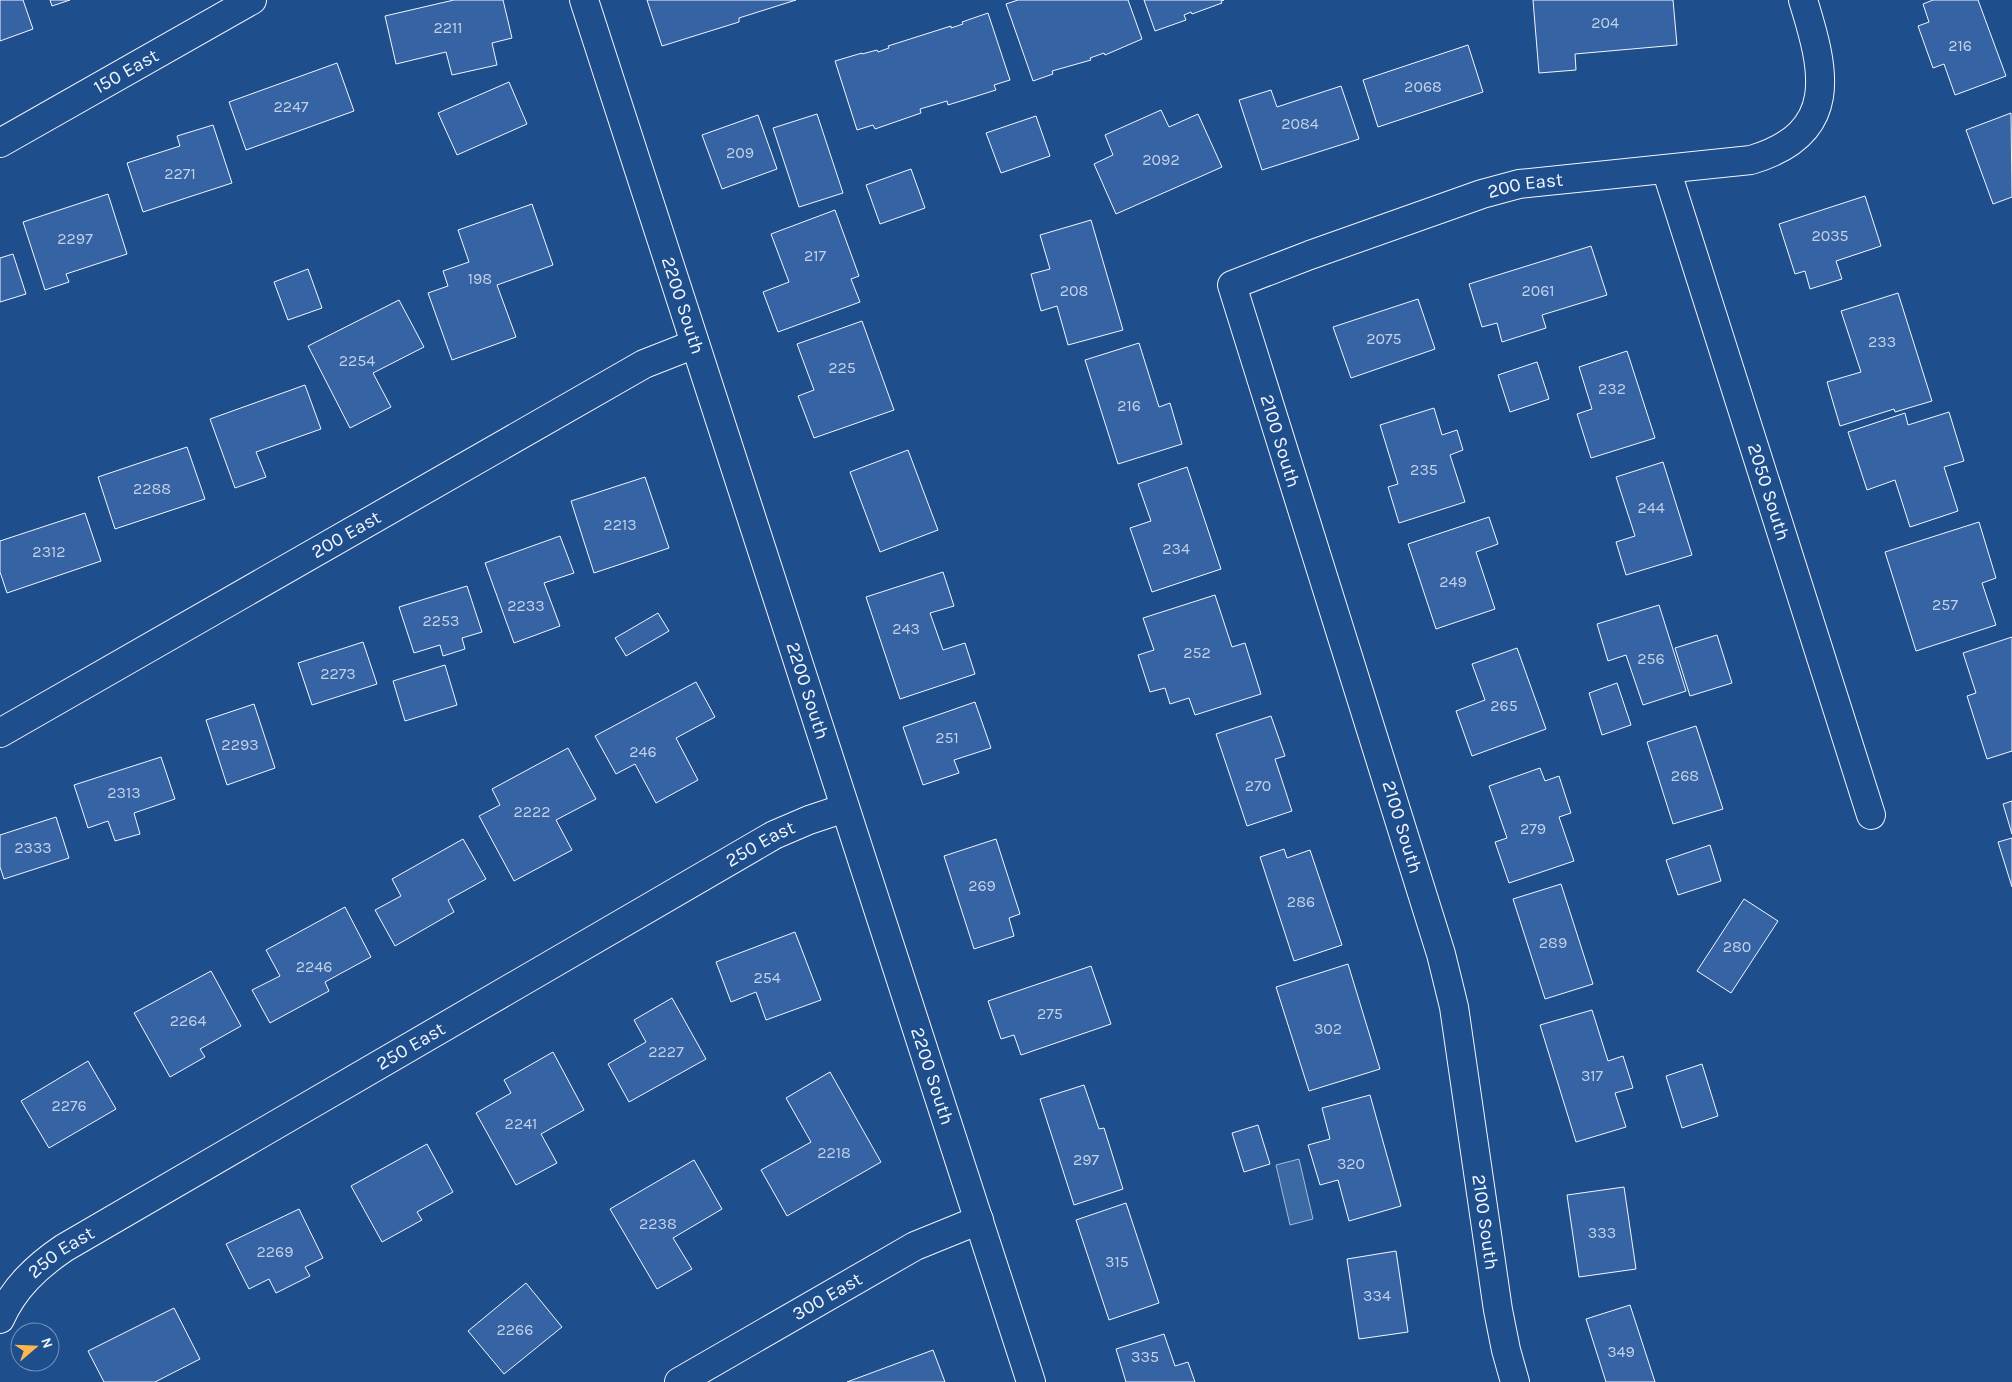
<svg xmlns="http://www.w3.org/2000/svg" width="2012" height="1382" viewBox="0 0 2012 1382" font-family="Karla,sans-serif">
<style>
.water{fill:#3b69a3;stroke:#a8bbd7}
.building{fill:#3563a3;stroke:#f2f6ff}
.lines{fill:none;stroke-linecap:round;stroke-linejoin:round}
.minor-casing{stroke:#f2f6ff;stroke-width:30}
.minor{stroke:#1f4e8c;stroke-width:28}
.labels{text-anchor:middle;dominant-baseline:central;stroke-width:4;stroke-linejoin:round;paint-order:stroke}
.number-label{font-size:16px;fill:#c3d1e8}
.street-label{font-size:19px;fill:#f2f6ff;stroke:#1f4e8c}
</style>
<rect width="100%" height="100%" fill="#1f4e8c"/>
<polygon class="water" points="1299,1159 1313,1219 1290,1225 1276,1165"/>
<g class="building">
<polygon points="0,0 23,0 33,29 0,41"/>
<polygon points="50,0 70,0 52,6"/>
<polygon points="454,0 503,0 512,38 492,43 497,65 452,75 446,52 396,64 385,16"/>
<polygon points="647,0 796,0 739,18 739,22 662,46"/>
<polygon points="1018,0 1128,0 1142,39 1105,55 1104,53 1090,58 1091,60 1052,71 1053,74 1033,81 1006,4"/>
<polygon points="1144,0 1224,0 1221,1 1222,3 1192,14 1191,12 1184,15 1186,20 1155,31"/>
<polygon points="1533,0 1673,0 1677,45 1575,54 1576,70 1539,73"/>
<polygon points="1933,0 1978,0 2006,76 1955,95 1944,64 1933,68 1918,26 1929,22 1923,4"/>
<polygon points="988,13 1010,80 994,85 996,90 948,105 947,101 920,109 921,113 875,129 873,125 857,130 835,61 862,53 862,54 877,50 878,52 889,48 888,46 951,26 951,28 963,24 962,22"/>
<polygon points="1468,45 1483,92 1378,127 1363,80"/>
<polygon points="337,63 354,111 246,150 229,102"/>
<polygon points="509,82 527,124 457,155 438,113"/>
<polygon points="1341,86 1359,139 1262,170 1239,100 1271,90 1277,107"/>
<polygon points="1161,110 1169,127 1198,114 1222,167 1116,214 1094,164 1113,155 1105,135"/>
<polygon points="2011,113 2012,197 1993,204 1966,130"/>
<polygon points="817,114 843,193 799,207 773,128"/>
<polygon points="758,115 777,169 722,189 702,135"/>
<polygon points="1036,116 1050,156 1001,173 986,133"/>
<polygon points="213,125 232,183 143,212 127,163 180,146 177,136"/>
<polygon points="911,169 925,208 880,224 866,185"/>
<polygon points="108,194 127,254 66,274 69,282 45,290 23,222"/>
<polygon points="1865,196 1881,246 1836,261 1842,279 1810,289 1805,271 1795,274 1779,224"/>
<polygon points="532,204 553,265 497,285 516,337 452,360 428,293 448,286 443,271 469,262 458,230"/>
<polygon points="835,210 859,276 851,279 860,302 778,332 763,292 789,282 771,234"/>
<polygon points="1091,220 1123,330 1068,345 1057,306 1041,311 1031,274 1050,269 1040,235"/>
<polygon points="1591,246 1607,295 1542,315 1546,328 1502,342 1497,323 1482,327 1469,284"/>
<polygon points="13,254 26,294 0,302 0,258"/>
<polygon points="308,269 322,308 288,320 274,282"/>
<polygon points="1898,293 1932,401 1895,412 1894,409 1840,426 1827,382 1861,372 1841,311"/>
<polygon points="1418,299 1435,349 1351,378 1333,327"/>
<polygon points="399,300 424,347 373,373 391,407 350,428 308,346"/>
<polygon points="862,321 894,410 814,438 798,396 814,390 797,344"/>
<polygon points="1139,343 1159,407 1170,403 1182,444 1118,464 1085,360"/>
<polygon points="1627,351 1655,438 1591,458 1577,414 1592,409 1579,367"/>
<polygon points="1537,362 1549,399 1510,412 1498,375"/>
<polygon points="305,385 321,429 256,452 266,477 235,488 210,419"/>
<polygon points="1434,408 1442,435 1457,430 1463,450 1450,455 1465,502 1399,523 1388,487 1398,484 1380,425"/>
<polygon points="1949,412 1964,461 1944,467 1958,511 1910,527 1895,480 1867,490 1848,432 1905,413 1908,425"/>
<polygon points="187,447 205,499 115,529 98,477"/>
<polygon points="908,450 938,530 880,552 850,472"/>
<polygon points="1663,462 1692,555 1626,575 1616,542 1635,536 1616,477"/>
<polygon points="1187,467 1221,569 1152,592 1130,528 1151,521 1138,484"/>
<polygon points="645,477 669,548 594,573 571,501"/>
<polygon points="85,513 101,561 7,593 0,572 0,541"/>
<polygon points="1489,517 1498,544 1476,552 1495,609 1436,629 1408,544"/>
<polygon points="1979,522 1996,578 1982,583 1996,625 1916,651 1885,552"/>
<polygon points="560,536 574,573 544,583 560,626 514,643 485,563"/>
<polygon points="943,572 954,606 930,613 943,650 965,643 975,674 900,699 866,597"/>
<polygon points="467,586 482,632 462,638 465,649 443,656 440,645 414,653 399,607"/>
<polygon points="1215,595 1232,647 1245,643 1261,694 1195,715 1189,698 1170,704 1165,688 1150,692 1138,655 1154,650 1143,618"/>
<polygon points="1659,605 1686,691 1643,705 1626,655 1608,661 1597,624"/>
<polygon points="658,613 669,631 626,656 615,638"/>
<polygon points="1717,635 1732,683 1690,696 1675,648"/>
<polygon points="2012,637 2012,751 1987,759 1967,696 1976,693 1963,653"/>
<polygon points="363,642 377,684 312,705 298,663"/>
<polygon points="1517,648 1546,729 1472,756 1456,711 1485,700 1472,664"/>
<polygon points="445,665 457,705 405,721 393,681"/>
<polygon points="696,682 715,717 676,738 698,780 656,803 635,764 616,774 595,736"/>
<polygon points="1617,683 1631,725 1602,735 1589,693"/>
<polygon points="975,702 991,748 954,760 959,773 923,785 903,727"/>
<polygon points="254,704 275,768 227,785 206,720"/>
<polygon points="1271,716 1285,756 1275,759 1292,811 1247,826 1216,734"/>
<polygon points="1696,726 1723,809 1673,824 1647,742"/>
<polygon points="568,748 596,799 556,820 572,850 514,881 479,816 500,805 492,789"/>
<polygon points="161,757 175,799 134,813 140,834 115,841 108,821 88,828 74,785"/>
<polygon points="1540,768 1545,781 1559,776 1571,813 1559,817 1574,861 1509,883 1495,842 1507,838 1489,786"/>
<polygon points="2012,801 2012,834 2003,804"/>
<polygon points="56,817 69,858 4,879 0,867 0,835"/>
<polygon points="2012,838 2012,887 1998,842"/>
<polygon points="463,839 486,879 448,900 454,912 395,946 375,910 401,896 392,879"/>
<polygon points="996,839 1020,914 1009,918 1014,936 974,949 944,856"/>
<polygon points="1710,845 1721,881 1678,895 1666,860"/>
<polygon points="1284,849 1287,858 1310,850 1342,945 1294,961 1260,857"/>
<polygon points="1561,884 1593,984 1545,999 1513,899"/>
<polygon points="1744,899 1778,921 1731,993 1697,971"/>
<polygon points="345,907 371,957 325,982 329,991 270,1023 252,990 280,976 266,950"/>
<polygon points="795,932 821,1000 766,1020 756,992 731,1002 716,962"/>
<polygon points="1348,964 1380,1069 1309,1091 1276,987"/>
<polygon points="1091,966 1111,1024 1021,1055 1014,1035 1001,1039 988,1001"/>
<polygon points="211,971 241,1026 200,1049 205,1057 170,1077 134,1013"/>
<polygon points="672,998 706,1059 629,1102 608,1064 646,1042 634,1020"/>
<polygon points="1592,1010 1608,1061 1623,1056 1633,1088 1615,1093 1626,1127 1576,1142 1540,1025"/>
<polygon points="553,1052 584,1110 541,1134 557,1163 516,1185 476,1113 511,1093 504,1080"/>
<polygon points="88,1061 116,1109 49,1148 21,1101"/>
<polygon points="1702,1064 1718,1116 1682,1128 1666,1076"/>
<polygon points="830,1072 881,1162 787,1216 761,1170 811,1142 786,1098"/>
<polygon points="1084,1085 1099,1129 1104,1128 1123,1189 1074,1205 1040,1099"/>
<polygon points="1370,1095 1401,1206 1349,1221 1338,1180 1320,1185 1308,1145 1330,1139 1322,1108"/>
<polygon points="1258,1125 1270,1164 1244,1172 1232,1133"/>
<polygon points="427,1144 453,1192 417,1212 422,1220 382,1242 351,1186"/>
<polygon points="694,1160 722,1209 673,1238 692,1269 657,1289 610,1209"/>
<polygon points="1624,1187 1636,1269 1579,1277 1567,1195"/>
<polygon points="1126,1203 1159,1303 1109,1320 1076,1220"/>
<polygon points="299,1209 323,1258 305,1267 310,1276 276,1293 269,1279 249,1289 226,1244"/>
<polygon points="1396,1251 1408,1332 1359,1339 1347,1259"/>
<polygon points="526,1283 562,1327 504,1374 468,1331"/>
<polygon points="1630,1305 1655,1382 1606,1382 1586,1319"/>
<polygon points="174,1308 200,1359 155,1382 104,1382 88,1351"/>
<polygon points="1164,1334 1175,1366 1188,1362 1195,1382 1126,1382 1116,1349"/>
<polygon points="933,1350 945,1382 847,1382"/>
</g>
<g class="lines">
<defs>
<g id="minor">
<path id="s1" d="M584 0 1031 1382"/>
<path id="s2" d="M0 143 252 0"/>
<path id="s3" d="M1666 169 1871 815"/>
<path id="s4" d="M0 733 644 364 695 344"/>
<path id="s5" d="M0 1319C14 1288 36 1267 64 1248L774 835 809 820 845 808"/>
<path id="s6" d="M679 1382 915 1246 979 1220"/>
<path id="s7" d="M1515 1382 1506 1350 1498 1310 1454 1007 1441 954 1232 285 1310 255 1482 194 1519 184 1751 160C1841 133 1825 71 1803 0"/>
</g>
</defs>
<use href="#minor" class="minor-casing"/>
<use href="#minor" class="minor"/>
</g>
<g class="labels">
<g class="number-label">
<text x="1605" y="22">204</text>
<text x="448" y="27">2211</text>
<text x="1960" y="45">216</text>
<text x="1423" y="86">2068</text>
<text x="291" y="106">2247</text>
<text x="1300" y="123">2084</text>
<text x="740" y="152">209</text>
<text x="1161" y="159">2092</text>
<text x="180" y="173">2271</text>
<text x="1830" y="235">2035</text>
<text x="75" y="238">2297</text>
<text x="815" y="255">217</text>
<text x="480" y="278">198</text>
<text x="1074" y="290">208</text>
<text x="1538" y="290">2061</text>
<text x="1384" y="338">2075</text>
<text x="1882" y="341">233</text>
<text x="357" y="360">2254</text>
<text x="842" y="367">225</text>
<text x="1612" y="388">232</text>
<text x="1129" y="405">216</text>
<text x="1424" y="469">235</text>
<text x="152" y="488">2288</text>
<text x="1651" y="507">244</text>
<text x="620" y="524">2213</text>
<text x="1176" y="548">234</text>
<text x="49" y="551">2312</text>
<text x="1453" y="581">249</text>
<text x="1945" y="604">257</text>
<text x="526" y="605">2233</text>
<text x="441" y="620">2253</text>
<text x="906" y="628">243</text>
<text x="1197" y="652">252</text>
<text x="1651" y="658">256</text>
<text x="338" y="673">2273</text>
<text x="1504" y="705">265</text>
<text x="947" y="737">251</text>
<text x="240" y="744">2293</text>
<text x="643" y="751">246</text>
<text x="1685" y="775">268</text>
<text x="1258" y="785">270</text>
<text x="124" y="792">2313</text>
<text x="532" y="811">2222</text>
<text x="1533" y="828">279</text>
<text x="33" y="847">2333</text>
<text x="982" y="885">269</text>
<text x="1301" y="901">286</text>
<text x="1553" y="942">289</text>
<text x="1737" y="946">280</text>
<text x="314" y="966">2246</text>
<text x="767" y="977">254</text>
<text x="1050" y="1013">275</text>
<text x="188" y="1020">2264</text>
<text x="1328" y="1028">302</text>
<text x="666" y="1051">2227</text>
<text x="1592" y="1075">317</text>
<text x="69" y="1105">2276</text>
<text x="521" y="1123">2241</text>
<text x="834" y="1152">2218</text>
<text x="1086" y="1159">297</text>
<text x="1351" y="1163">320</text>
<text x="658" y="1223">2238</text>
<text x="1602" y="1232">333</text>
<text x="275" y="1251">2269</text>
<text x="1117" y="1261">315</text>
<text x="1377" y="1295">334</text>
<text x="515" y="1329">2266</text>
<text x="1621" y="1351">349</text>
<text x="1145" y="1356">335</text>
</g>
<g class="street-label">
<text stroke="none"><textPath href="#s2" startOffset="145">150 East</textPath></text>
<text stroke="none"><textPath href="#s7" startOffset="1446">200 East</textPath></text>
<text stroke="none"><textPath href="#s1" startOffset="321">2200 South</textPath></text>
<text transform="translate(1280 441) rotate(73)">2100 South</text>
<text stroke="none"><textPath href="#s3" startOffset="339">2050 South</textPath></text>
<text stroke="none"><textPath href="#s4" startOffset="399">200 East</textPath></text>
<text stroke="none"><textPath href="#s1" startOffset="726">2200 South</textPath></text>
<text transform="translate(1402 827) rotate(73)">2100 South</text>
<text stroke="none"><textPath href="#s5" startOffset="902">250 East</textPath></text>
<text stroke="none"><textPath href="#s5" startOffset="498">250 East</textPath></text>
<text stroke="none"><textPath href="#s1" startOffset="1131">2200 South</textPath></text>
<text transform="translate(1485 1222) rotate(82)">2100 South</text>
<text stroke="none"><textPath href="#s5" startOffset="92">250 East</textPath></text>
<text stroke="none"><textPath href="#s6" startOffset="171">300 East</textPath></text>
</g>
</g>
<g transform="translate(35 1347) rotate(71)"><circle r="24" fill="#1f4e8c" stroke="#7391ba"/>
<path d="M0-4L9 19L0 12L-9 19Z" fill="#ffb74d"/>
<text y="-8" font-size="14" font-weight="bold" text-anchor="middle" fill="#f2f6ff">N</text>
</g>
</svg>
